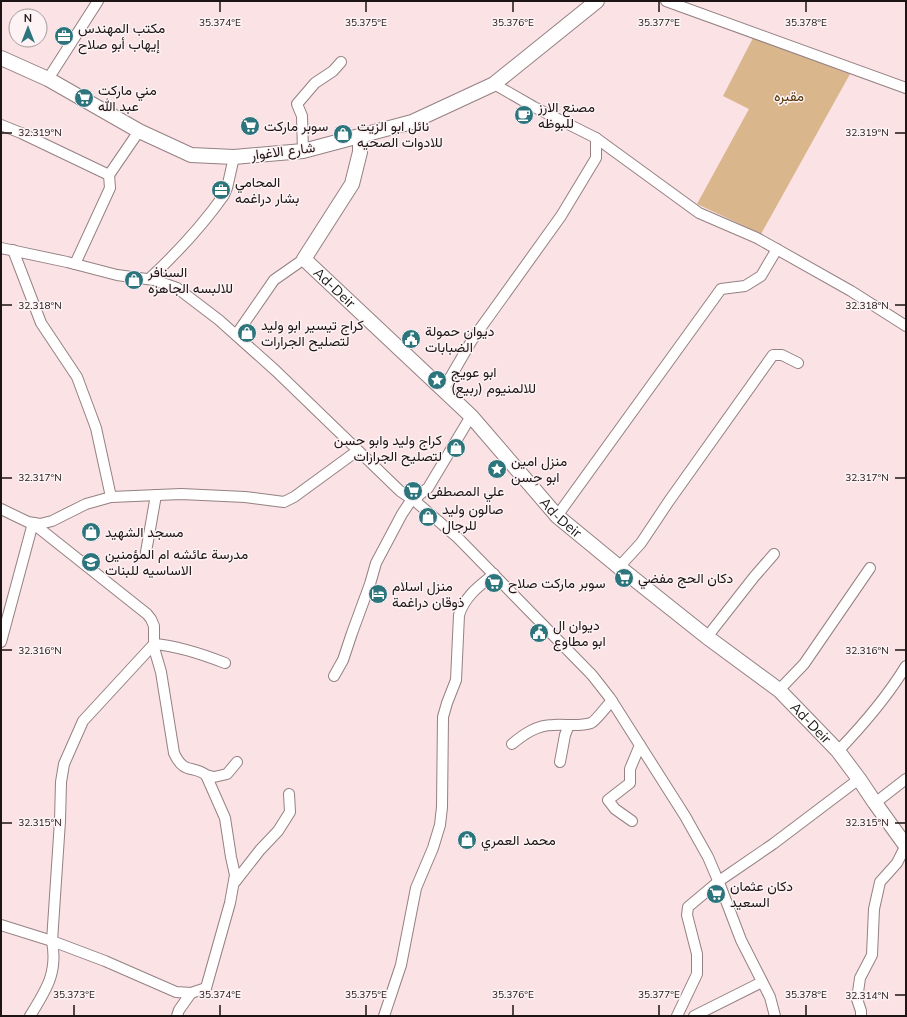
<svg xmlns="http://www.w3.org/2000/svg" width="907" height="1017" viewBox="0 0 907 1017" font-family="Mulish,Vazirmatn,sans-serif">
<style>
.green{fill:#d9b68c}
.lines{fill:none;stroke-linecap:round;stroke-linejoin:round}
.street-casing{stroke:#958083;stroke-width:12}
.secondary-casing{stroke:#958083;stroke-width:16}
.street{stroke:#fff;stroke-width:10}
.secondary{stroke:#fff;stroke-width:14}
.ticks{fill:none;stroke:#1c1415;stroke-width:1.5}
.labels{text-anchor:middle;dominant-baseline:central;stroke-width:3;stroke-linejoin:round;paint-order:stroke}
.poi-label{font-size:14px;fill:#1c1415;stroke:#fdf3f5;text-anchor:start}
.park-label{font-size:14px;fill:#543607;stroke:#fdf3f5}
.street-label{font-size:14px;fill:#1c1415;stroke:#fdf3f5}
.ticks-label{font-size:10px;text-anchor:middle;fill:#1c1415;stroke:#fdf3f5;stroke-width:3;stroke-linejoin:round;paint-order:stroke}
</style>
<rect width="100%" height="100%" fill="#fae2e5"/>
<polygon class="green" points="753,38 850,74 761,234 697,204 749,109 723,96"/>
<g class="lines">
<defs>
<g id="street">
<polyline points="666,1 906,88"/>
<polyline points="48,79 98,1"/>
<polyline points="1,125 21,133 109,175 110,188 75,264"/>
<polyline points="596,138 699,213 757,238 851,291 906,326"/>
<polyline points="303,151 302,116 297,104 315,83 333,71 341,62"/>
<polyline points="109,175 139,131"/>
<polyline points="1,248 67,262 117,275 154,280 177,288 219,320 276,371 400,491 415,501 458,538 592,675 610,698 685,816 708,857 720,885 741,940 770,997 775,1016"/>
<polyline points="13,250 41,323 77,377 96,428 111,497"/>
<path d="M149 279C177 253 202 226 224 195L227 188 234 157"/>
<polyline points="236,335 274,280 304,259"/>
<polyline points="443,390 472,340 561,216 596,158 596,138 534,107 494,84"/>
<polyline points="415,501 419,495 428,488 471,416"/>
<polyline points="1,509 28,522 40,524 52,521 86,504 111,497 181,494 245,497 284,502 294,497 357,451"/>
<polyline points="557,516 721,289 745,286 761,276 777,249"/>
<polyline points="146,552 156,495"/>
<polyline points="619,567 641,543 669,501 773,355 782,355 798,363"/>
<polyline points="707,637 754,577 774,554"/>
<polyline points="1,642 33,523"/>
<polyline points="334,676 343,660 352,633 370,584 376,563 402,514 412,499"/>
<polyline points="779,690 804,664 870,568"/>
<path d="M512 744C524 734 537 725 553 725 566 724 579 727 591 723 596 721 607 705 612 701"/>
<path d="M838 751C863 725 887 697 906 666"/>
<polyline points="560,762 565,735 569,725"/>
<polyline points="206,775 214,777 227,774 237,762"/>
<polyline points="875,803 906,779"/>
<polyline points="632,821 615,809 608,800 630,783 630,769 640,745"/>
<polyline points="235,882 260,850 278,831 290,812 289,794"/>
<path d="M1 925 52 941 105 961 176 992 191 993 206 988 230 903 235 875 231 857 225 818 206 775C193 765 184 775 174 753L161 672 154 648V626L151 619 147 614 35 525 34 523"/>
<path d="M30 1016C46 990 58 973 52 941L60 821 61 782 64 764 83 721 154 644C179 646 202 654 225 663"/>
<polyline points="177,1016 179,1010 191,993"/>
<path d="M384 1016 401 965 416 888 433 848 440 825 442 807 443 717 447 703 456 680 459 615C465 596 479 586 494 574"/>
<polyline points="677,1016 697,974 697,954 687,915 688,907 719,881 773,844 859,779"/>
<polyline points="694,1016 762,982"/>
<polyline points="861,1016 861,1011 857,999 860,978 872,955 874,909 880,882 897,863 906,845"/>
</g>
<g id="secondary">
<polyline points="1,58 48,79 139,131 191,155 234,157 303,151 412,122 494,84 597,1"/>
<path id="s1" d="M360 136V152L352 184 304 259 471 416 557 516 619 567 707 637 779 690 838 751 859 779 875 803 906 846"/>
</g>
</defs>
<use href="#street" class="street-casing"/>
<use href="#secondary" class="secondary-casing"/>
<use href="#street" class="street"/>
<use href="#secondary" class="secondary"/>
</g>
<path class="ticks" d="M220 2V12M366 2V12M513 2V12M659 2V12M806 2V12M2 133H12M895 133H905M2 305H12M895 305H905M2 478H12M895 478H905M2 650H12M895 650H905M2 823H12M895 823H905M895 995H905M74 1005V1015M220 1005V1015M366 1005V1015M513 1005V1015M659 1005V1015M806 1005V1015"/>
<defs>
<symbol id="office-disc" viewBox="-11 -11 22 22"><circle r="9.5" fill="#2c757d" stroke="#fdf3f5"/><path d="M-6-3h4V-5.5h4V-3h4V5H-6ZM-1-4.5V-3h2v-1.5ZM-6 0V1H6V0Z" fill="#fff"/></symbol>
<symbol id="supermarket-disc" viewBox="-11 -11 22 22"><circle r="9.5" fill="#2c757d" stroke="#fdf3f5"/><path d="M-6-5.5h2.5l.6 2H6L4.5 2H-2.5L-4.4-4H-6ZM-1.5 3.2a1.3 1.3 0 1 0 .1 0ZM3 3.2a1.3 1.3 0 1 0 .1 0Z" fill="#fff"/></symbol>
<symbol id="cafe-disc" viewBox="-11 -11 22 22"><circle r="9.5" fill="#2c757d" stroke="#fdf3f5"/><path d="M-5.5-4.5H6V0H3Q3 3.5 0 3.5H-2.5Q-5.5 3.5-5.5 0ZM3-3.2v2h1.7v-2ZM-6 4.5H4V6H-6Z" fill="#fff"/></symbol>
<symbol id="shop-disc" viewBox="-11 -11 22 22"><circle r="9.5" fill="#2c757d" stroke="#fdf3f5"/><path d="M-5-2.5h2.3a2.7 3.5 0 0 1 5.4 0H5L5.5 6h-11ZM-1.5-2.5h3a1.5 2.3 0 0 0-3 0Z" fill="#fff"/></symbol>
<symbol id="civic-disc" viewBox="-11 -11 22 22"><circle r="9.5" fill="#2c757d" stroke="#fdf3f5"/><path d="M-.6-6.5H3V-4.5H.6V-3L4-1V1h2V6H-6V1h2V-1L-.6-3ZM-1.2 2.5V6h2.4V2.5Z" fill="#fff"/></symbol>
<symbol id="sight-disc" viewBox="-11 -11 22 22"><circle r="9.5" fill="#2c757d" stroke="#fdf3f5"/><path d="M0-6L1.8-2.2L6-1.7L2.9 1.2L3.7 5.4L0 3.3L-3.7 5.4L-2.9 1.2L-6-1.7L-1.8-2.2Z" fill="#fff"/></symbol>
<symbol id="school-disc" viewBox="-11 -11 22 22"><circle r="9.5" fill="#2c757d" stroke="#fdf3f5"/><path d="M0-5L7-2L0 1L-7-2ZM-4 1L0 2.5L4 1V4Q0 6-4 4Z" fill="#fff"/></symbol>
<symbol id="hotel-disc" viewBox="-11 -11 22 22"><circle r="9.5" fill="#2c757d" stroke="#fdf3f5"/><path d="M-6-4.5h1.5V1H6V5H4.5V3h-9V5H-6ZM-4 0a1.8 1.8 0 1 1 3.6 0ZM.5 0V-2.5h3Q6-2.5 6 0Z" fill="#fff"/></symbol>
</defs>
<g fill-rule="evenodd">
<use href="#office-disc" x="53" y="25" width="22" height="22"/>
<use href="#supermarket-disc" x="73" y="87" width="22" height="22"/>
<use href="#cafe-disc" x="513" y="104" width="22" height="22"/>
<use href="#supermarket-disc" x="239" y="115" width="22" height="22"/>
<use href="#shop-disc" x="332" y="123" width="22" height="22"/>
<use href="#office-disc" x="210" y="179" width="22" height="22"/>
<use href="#shop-disc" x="123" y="269" width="22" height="22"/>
<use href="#shop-disc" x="236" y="322" width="22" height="22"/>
<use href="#civic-disc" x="400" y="328" width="22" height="22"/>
<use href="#sight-disc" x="426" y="369" width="22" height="22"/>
<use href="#shop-disc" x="445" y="437" width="22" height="22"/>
<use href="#sight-disc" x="486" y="458" width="22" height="22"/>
<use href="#supermarket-disc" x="402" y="480" width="22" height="22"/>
<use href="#shop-disc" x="417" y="506" width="22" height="22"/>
<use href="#shop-disc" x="80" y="521" width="22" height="22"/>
<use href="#school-disc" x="80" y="551" width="22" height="22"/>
<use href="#supermarket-disc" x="613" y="567" width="22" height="22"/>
<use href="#supermarket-disc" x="483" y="572" width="22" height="22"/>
<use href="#hotel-disc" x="367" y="583" width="22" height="22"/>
<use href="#civic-disc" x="528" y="622" width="22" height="22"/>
<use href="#shop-disc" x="456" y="829" width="22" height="22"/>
<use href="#supermarket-disc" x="705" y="883" width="22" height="22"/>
</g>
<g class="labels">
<g class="poi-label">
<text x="78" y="28">مكتب المهندس<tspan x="78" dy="16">إيهاب أبو صلاح</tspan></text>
<text x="98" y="90">مني ماركت<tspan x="98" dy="16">عبد الله</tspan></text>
<text x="538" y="107">مصنع الارز<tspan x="538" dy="16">للبوظه</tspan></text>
<text x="264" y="126">سوبر ماركت</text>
<text x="357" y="126">نائل ابو الزيت<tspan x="357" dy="16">للادوات الصحيه</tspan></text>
<text x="235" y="182">المحامي<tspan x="235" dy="16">بشار دراغمه</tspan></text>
<text x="148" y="272">السنافر<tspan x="148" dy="16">للالبسه الجاهزه</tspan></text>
<text x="261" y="325">كراج تيسير ابو وليد<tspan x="261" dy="16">لتصليح الجرارات</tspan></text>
<text x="425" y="331">ديوان حمولة<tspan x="425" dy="16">الضبابات</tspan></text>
<text x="451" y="372">ابو عويج<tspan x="451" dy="16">للالمنيوم (ربيع)</tspan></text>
<text x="442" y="440" text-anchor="end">كراج وليد وابو حسن<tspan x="442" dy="16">لتصليح الجرارات</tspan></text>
<text x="511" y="461">منزل امين<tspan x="511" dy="16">ابو حِسن</tspan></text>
<text x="427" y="491">علي المصطفى</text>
<text x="442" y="509">صالون وليد<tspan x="442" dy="16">للرجال</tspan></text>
<text x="105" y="532">مسجد الشهيد</text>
<text x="105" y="554">مدرسة عائشه ام المؤمنين<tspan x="105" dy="16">الاساسيه للبنات</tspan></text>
<text x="638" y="578">دكان الحج مفضي</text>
<text x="508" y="583">سوبر ماركت صلاح</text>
<text x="392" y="586">منزل اسلام<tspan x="392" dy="16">ذوقان دراغمة</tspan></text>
<text x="553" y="625">ديوان ال<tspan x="553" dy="16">ابو مطاوع</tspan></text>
<text x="481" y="840">محمد العمري</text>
<text x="730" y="886">دكان عثمان<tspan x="730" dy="16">السعيد</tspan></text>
</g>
<g class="park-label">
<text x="789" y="96">مقبره</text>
</g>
<g class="street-label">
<text transform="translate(283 151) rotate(-7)">شارع الاغوار</text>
<text stroke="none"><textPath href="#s1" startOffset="180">Ad-Deir</textPath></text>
<text stroke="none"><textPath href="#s1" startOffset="503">Ad-Deir</textPath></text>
<text stroke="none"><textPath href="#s1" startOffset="827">Ad-Deir</textPath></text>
</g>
</g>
<g class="ticks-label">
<text x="220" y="26">35.374°E</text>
<text x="366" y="26">35.375°E</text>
<text x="513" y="26">35.376°E</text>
<text x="659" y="26">35.377°E</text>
<text x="806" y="26">35.378°E</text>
<text x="40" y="136">32.319°N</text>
<text x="867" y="136">32.319°N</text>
<text x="40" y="309">32.318°N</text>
<text x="867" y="309">32.318°N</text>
<text x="40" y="481">32.317°N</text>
<text x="867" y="481">32.317°N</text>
<text x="40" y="654">32.316°N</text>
<text x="867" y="654">32.316°N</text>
<text x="40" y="826">32.315°N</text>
<text x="867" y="826">32.315°N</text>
<text x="74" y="998">35.373°E</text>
<text x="220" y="998">35.374°E</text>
<text x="366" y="998">35.375°E</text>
<text x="513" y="998">35.376°E</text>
<text x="659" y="998">35.377°E</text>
<text x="806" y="998">35.378°E</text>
<text x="867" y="999">32.314°N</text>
</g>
<rect width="907" height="1017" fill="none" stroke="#1c1415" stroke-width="4"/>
<g transform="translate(28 28)"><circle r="19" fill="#fdf3f5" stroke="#a39a9b"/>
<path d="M0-3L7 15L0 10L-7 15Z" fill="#2c757d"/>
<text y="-6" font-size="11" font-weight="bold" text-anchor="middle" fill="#1c1415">N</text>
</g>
</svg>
